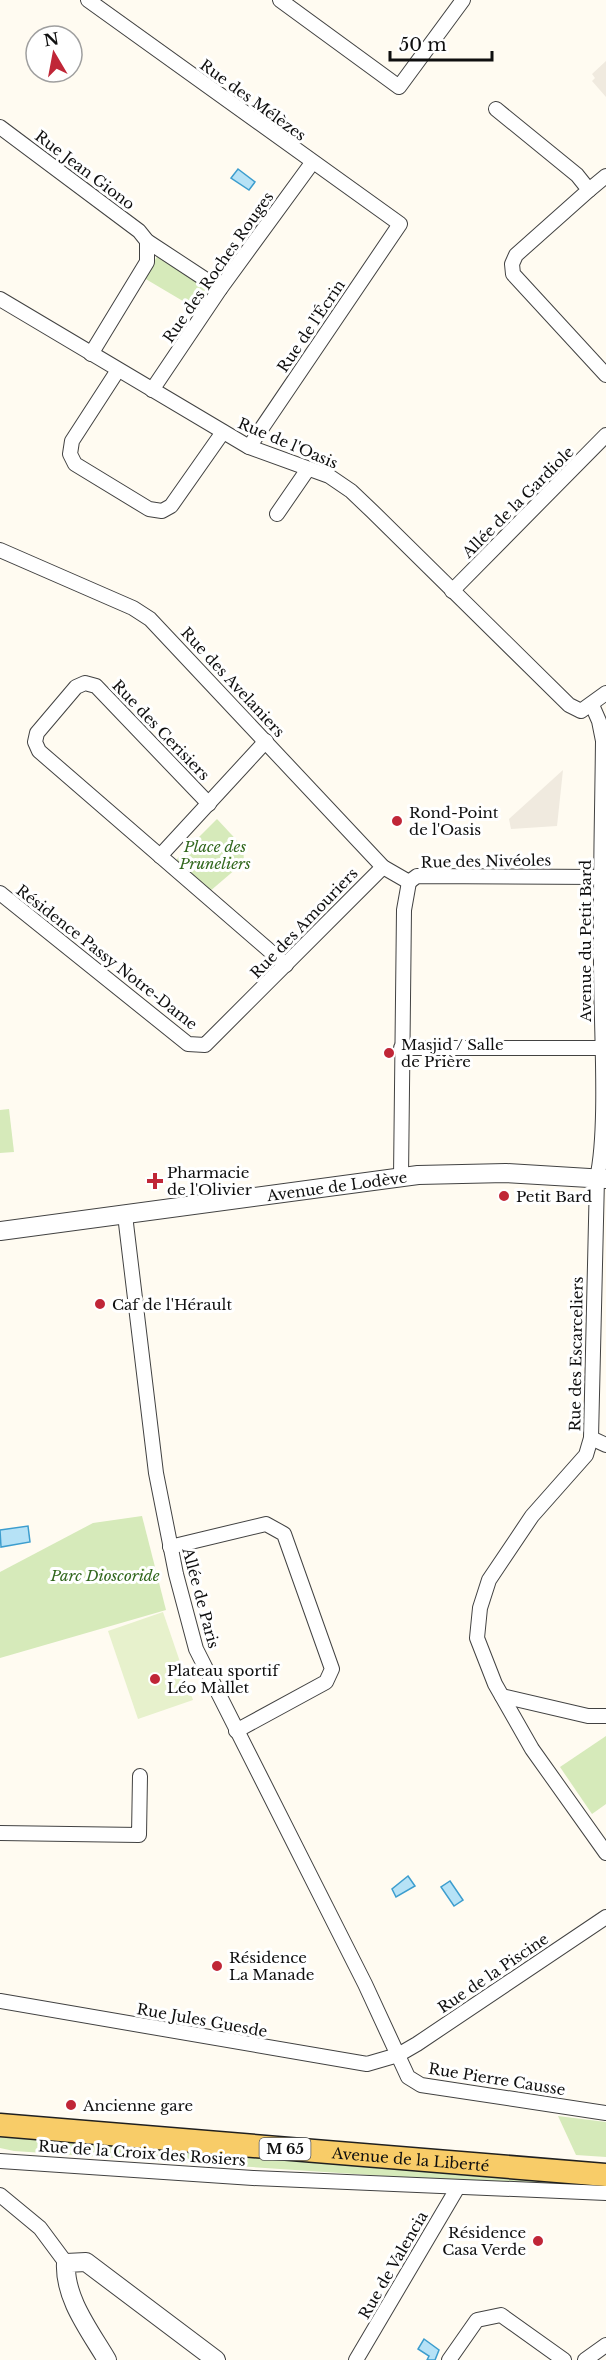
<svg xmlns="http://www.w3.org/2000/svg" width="606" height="2360" viewBox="0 0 606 2360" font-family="'Libre Baskerville',serif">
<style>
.green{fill:#d6eaba}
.pitch{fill:#e7f1cc}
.plaza{fill:#f0eadf}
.water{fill:#b6e2f6;stroke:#3c9dce;stroke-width:1.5}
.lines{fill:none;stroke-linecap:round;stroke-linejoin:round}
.minor-casing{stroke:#424242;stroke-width:16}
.tertiary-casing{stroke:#424242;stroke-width:20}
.primary-casing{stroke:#202020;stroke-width:25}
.minor{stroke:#fff;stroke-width:14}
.tertiary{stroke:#fff;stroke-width:18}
.primary{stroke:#f8cc68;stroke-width:22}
.poi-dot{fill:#c02637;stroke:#fff;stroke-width:2}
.labels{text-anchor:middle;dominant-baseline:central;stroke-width:6;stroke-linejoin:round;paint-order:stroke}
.shield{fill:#fff;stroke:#575757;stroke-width:1.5}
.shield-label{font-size:14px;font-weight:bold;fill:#0f0f0f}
.street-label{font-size:15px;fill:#0f0f0f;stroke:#fff}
.poi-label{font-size:15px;fill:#0f0f0f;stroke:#fff;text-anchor:start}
.park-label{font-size:15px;font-style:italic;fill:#32681e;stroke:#fff}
</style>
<rect width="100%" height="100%" fill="#fffbf1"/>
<g class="green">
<polygon points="158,255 212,286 198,310 144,278"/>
<polygon points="217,819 243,847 244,862 209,892 174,862"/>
<polygon points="9,1109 14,1152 0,1153 0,1110"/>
<polygon points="142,1516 166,1610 0,1658 0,1572 93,1523"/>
<polygon points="606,1736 606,1804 592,1814 560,1767"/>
<polygon points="558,2116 606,2122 606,2157 576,2155"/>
<polygon points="0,2137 606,2181 606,2191 14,2151 0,2148"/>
</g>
<polygon class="pitch" points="163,1612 193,1700 138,1719 108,1631"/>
<g class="plaza">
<polygon points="606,61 606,97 592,81 595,78 592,74"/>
<polygon points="563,770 557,826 511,829 509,819"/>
</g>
<g class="water">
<polygon points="238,169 255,182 249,190 231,178"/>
<polygon points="28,1526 30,1542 1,1547 0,1530"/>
<polygon points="408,1876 415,1886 396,1897 392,1889"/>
<polygon points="450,1881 463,1900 454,1906 441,1887"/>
<polygon points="424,2339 439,2350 435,2360 427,2360 429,2356 418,2349"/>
</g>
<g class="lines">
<defs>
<g id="minor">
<polyline points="88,0 400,224 249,447"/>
<polyline points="280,0 399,87 463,0"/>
<polyline points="496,109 577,175 589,190 516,255 512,264 513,274 606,375"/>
<polyline points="0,127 139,231 147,241 220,289"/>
<polyline points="589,190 606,176"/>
<polyline points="0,299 249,447 329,476 351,491 372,511 569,705 581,711 606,693"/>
<polyline points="91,354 147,262 147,241"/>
<polyline points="118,370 72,441 70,454 75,464 149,509 162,511 171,506 223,432"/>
<polyline points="152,390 220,289 312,163"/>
<polyline points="277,514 308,469"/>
<polyline points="0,550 133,608 150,619 383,867 409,882"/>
<polyline points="452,591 606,435"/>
<path d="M592 705 599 721 603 741C602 834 599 926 602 1019 603 1062 606 1140 597 1178L591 1438 586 1455 532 1516 489 1580 480 1608 477 1638 495 1684 532 1749 606 1853"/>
<polyline points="209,804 96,686 85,683 76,687 37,733 35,742 39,751 286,965"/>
<polyline points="160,856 266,741"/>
<polyline points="409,882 417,876 600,877"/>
<polyline points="0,893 188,1044 205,1045 383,867"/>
<polyline points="401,1048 603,1048"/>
<polyline points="401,1177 404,910 409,882"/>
<polyline points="125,1215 156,1473 176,1574 196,1649 365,1984 408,2077 421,2085 606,2113"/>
<polyline points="591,1438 606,1445"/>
<polyline points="170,1547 266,1524 284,1534 332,1669 326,1682 236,1731"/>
<polyline points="502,1696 588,1716 606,1716"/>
<polyline points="0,1833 139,1835 140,1776"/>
<polyline points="0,2001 367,2064 398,2055 417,2044 606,1917"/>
<polyline points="0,2161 253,2178 606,2193"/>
<polyline points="0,2195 40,2228 66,2263"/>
<polyline points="356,2360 458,2187"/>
<polyline points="449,2360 477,2320 501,2315 564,2360"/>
<polyline points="585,2360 606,2345"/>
</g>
<g id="tertiary">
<path id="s1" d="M0 1231 418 1175 506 1173 606 1179"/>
<path d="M107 2360C90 2331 64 2298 66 2263L86 2262 216 2360"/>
</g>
<g id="primary">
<path id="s2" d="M0 2125 606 2175"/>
</g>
</defs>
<use href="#minor" class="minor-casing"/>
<use href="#tertiary" class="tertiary-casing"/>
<use href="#primary" class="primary-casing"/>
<use href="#minor" class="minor"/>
<use href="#tertiary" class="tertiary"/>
<use href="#primary" class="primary"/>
</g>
<g class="poi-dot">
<circle cx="397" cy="821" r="6"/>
<circle cx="389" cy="1053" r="6"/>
<path d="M152 1172h6v6h6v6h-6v6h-6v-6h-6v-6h6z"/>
<circle cx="504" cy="1196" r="6"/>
<circle cx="100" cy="1304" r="6"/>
<circle cx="155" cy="1679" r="6"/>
<circle cx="217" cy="1966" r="6"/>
<circle cx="71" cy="2105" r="6"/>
<circle cx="538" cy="2241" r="6"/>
</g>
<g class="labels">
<rect class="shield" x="259.5" y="2138" width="51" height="22" rx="4.5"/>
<g class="shield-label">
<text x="285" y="2149">M 65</text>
</g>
<g class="street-label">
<text transform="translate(253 100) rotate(36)">Rue des Mélèzes</text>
<text transform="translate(85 170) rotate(37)">Rue Jean Giono</text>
<text transform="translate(218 267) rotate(-55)">Rue des Roches Rouges</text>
<text transform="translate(311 326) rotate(-56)">Rue de l'Écrin</text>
<text transform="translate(288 443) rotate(23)">Rue de l'Oasis</text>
<text transform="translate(518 502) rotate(-45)">Allée de la Gardiole</text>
<text transform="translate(233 682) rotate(47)">Rue des Avelaniers</text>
<text transform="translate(161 730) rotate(46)">Rue des Cerisiers</text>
<text transform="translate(486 861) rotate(-1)">Rue des Nivéoles</text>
<text transform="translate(304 923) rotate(-46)">Rue des Amouriers</text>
<text transform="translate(585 941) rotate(-90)">Avenue du Petit Bard</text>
<text transform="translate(107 957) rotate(38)">Résidence Passy Notre-Dame</text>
<text stroke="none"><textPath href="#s1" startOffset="340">Avenue de Lodève</textPath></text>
<text transform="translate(576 1354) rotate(-89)">Rue des Escarceliers</text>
<text transform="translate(201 1598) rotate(75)">Allée de Paris</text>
<text transform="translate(493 1973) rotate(-34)">Rue de la Piscine</text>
<text transform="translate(202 2020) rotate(10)">Rue Jules Guesde</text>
<text transform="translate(497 2079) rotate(9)">Rue Pierre Causse</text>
<text transform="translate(142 2153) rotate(4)">Rue de la Croix des Rosiers</text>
<text stroke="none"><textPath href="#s2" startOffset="412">Avenue de la Liberté</textPath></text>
<text transform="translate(393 2265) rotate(-60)">Rue de Valencia</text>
</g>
<g class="poi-label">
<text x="409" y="812">Rond-Point<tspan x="409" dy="17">de l'Oasis</tspan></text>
<text x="401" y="1044">Masjid / Salle<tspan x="401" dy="17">de Prière</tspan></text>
<text x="167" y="1172">Pharmacie<tspan x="167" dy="17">de l'Olivier</tspan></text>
<text x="516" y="1196">Petit Bard</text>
<text x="112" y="1304">Caf de l'Hérault</text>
<text x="167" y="1670">Plateau sportif<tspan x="167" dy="17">Léo Mallet</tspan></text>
<text x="229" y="1957">Résidence<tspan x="229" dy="17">La Manade</tspan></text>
<text x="83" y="2105">Ancienne gare</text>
<text x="526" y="2232" text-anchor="end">Résidence<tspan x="526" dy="17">Casa Verde</tspan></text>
</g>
<g class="park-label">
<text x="215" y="846">Place des<tspan x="215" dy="17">Pruneliers</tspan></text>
<text x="105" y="1575">Parc Dioscoride</text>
</g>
</g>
<g transform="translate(54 54) rotate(350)"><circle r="28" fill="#ffffff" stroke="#9f9f9f" stroke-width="1.5"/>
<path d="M0-4.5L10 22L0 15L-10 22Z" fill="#c02637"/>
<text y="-9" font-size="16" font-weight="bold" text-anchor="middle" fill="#0f0f0f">N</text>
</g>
<path d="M390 51v9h102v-9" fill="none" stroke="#0f0f0f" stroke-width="3"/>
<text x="399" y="51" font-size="18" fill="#0f0f0f" stroke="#ffffff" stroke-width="4.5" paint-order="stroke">50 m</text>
</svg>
